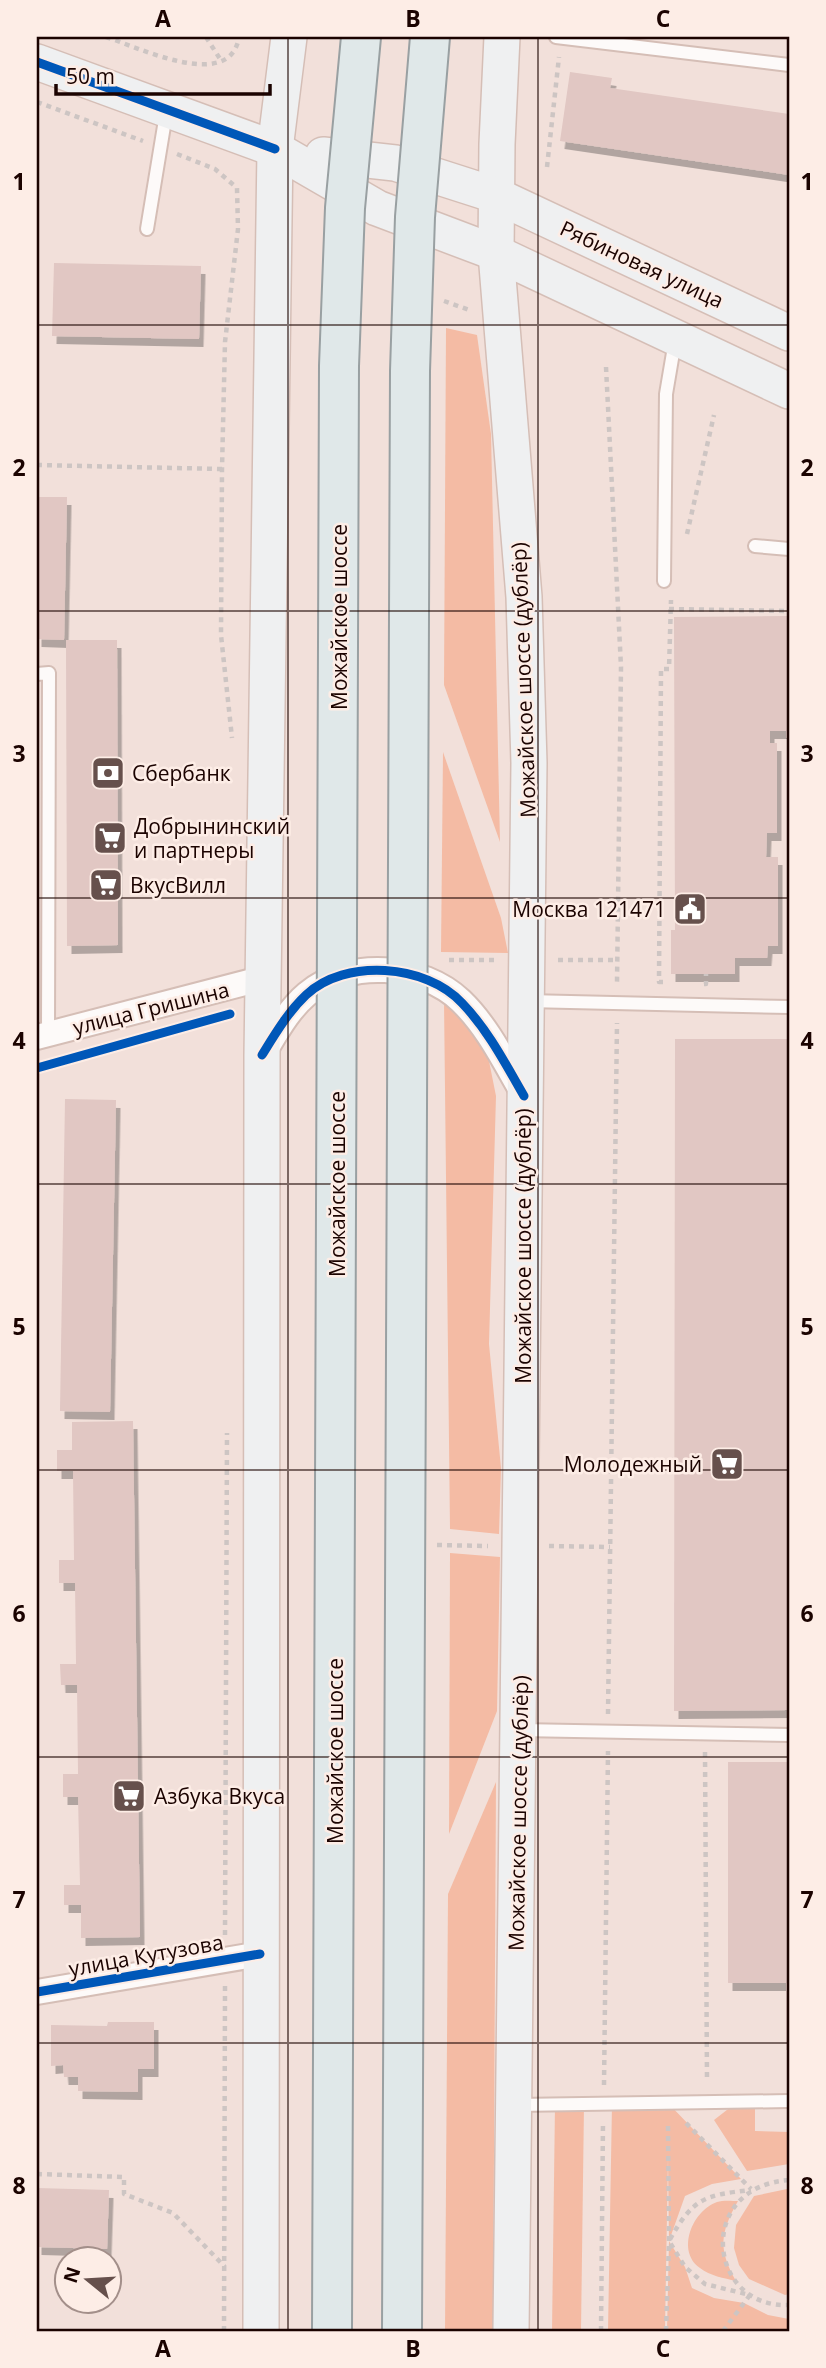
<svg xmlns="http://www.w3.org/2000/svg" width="826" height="2368" viewBox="0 0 826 2368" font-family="'Open Sans',sans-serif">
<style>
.green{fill:#f4bba4}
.building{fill:#e1c7c3;filter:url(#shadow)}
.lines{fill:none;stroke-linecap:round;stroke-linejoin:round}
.lane-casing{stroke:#d5beb6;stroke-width:16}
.street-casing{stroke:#d5beb6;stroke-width:28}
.secondary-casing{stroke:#d5beb6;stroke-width:38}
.path{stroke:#cdc5c3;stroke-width:4.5;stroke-dasharray:5 5;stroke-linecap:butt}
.lane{stroke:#fdfaf9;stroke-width:12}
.street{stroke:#fdfaf9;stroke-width:24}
.secondary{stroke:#eff0f1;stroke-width:35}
.primary-bridge-casing{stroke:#99a0a2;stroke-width:42;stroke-linecap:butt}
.primary-bridge{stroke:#e0e8e9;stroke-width:38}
.cycleway-casing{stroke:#fdede6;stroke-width:13}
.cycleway{stroke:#0057b8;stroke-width:9}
.grid{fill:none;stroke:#1b0300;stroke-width:2;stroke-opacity:0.55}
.labels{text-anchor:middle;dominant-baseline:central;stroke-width:5;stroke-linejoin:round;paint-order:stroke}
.street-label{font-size:21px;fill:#1b0300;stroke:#fdede6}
.poi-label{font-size:21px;fill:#1b0300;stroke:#fdede6;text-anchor:start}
.neatline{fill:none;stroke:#1b0300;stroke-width:2.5}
.grid-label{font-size:23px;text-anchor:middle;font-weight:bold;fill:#1b0300}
</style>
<defs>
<filter id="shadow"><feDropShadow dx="4.5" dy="8" stdDeviation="0" flood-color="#0004"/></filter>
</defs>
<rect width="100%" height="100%" fill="#f2e0da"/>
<g class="green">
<polygon points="446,328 477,335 491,434 500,842 444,685"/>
<polygon points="443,752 501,918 508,953 441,952"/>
<polygon points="444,1001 472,1031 489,1061 496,1096 489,1344 501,1468 499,1534 450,1529"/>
<polygon points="450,1553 500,1557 497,1711 449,1834"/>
<polygon points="496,1782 493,2331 445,2331 448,1894"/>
<polygon points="668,2103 741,2179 712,2184 685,2196 669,2241 685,2267 692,2288 714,2298 744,2303 768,2315 789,2319 789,2331 667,2331 669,2241 668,2157 665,2331 608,2331 612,2104"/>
<polygon points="555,2104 584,2105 581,2331 552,2331"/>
<polygon points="732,2106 755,2106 755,2131 789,2132 789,2164 747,2171 714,2120"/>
<polygon points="787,2189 789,2190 789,2294 785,2295 749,2279 739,2265 734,2248 736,2225 754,2196"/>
<path d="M738 2201C720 2233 718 2249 736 2281 724 2278 710 2276 700 2268 676 2251 692 2211 717 2202 723 2200 732 2201 738 2201Z"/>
</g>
<g class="building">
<polygon points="570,72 612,78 610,88 789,114 789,175 560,141"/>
<polygon points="54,263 201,266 199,339 52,336"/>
<polygon points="37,497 67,497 64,640 37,639"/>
<polygon points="789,616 789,738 786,738 786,731 770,731 770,743 777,743 777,833 767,833 766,857 778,857 778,946 768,946 767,958 735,958 735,974 671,974 671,930 675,930 674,617"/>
<polygon points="66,640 117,640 118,945 67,946"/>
<polygon points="675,1039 789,1039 789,1710 674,1711"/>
<polygon points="65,1099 116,1100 110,1412 60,1411"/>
<polygon points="133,1421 140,1937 81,1938 81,1905 64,1905 64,1885 80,1885 78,1797 63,1797 63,1774 78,1774 77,1685 61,1685 60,1664 76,1664 75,1583 59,1583 59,1560 74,1560 73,1471 57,1471 57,1450 72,1450 72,1422"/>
<polygon points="728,1762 789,1762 789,2050 786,2050 786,1983 728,1983"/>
<polygon points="108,2022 154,2022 154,2069 138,2069 138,2092 78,2091 78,2077 64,2077 63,2065 51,2066 51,2025 107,2026"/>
<polygon points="37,2188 109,2190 107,2249 37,2247"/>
</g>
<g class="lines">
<defs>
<g id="lane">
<polyline points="556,37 789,65"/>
<polyline points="147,229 166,114"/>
<polyline points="755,546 789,549"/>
<polyline points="664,581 666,394 675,341"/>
<polyline points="37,674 49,673 48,1034"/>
<polyline points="527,1001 789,1007"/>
<polyline points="520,1730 789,1735"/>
<polyline points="517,2105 789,2101"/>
</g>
<g id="street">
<polyline points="37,1037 264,978"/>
<path d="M263 1054C276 1033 288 1010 307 994 349 958 422 964 461 1001 488 1027 505 1063 524 1095"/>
<polyline points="37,1992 260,1954"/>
</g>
<g id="secondary">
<polyline points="502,37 497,144 496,253 524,597 529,763 511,2331"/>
<polyline points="37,62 275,149 377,208 496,253 789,391"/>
<polyline points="323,155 395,163 495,195 789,333"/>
<polyline points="261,2331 262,1055 275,149 289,37"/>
</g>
</defs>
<use href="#lane" class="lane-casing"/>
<use href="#street" class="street-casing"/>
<use href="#secondary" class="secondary-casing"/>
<g class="path">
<path d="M106 37C138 47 230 93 239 37"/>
<polyline points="206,37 222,62"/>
<polyline points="37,102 143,141"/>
<polyline points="177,154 215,169 237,188 238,229 225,342 222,469 221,635 232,738"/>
<polyline points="547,167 559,57"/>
<polyline points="444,301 472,311"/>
<polyline points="606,367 621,667 617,983"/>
<polyline points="37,465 222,469"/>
<polyline points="687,534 714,415"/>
<polyline points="669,609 789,611"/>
<polyline points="449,960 497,960"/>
<polyline points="558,960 618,960"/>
<polyline points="663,982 659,982 661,669 669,669 671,600"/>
<polyline points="704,984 706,984 706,974"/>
<polyline points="437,1545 488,1546"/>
<polyline points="549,1546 610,1547"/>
<polyline points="608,1714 617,1023"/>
<polyline points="705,1752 707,2081"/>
<polyline points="225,1935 227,1433"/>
<polyline points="604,2085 608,1751"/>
<polyline points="686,2123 751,2189"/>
<polyline points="37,2174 124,2177 124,2194 173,2213 225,2267"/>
<path d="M789 2180C694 2187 708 2309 789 2305"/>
<polyline points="224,2331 225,1986"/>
<polyline points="601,2331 603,2122"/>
<polyline points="666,2331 669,2241 668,2122"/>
<path d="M723 2331 750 2295 705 2284 685 2267 669 2241C693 2198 704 2195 751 2190"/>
</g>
<use href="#lane" class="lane"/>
<use href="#street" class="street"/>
<use href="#secondary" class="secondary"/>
<defs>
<g id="primary-bridge">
<polyline points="332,2331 339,366 345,208 361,37"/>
<polyline points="402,2331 410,371 415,217 430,37"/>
</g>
</defs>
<use href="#primary-bridge" class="primary-bridge-casing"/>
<use href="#primary-bridge" class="primary-bridge"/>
<defs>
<g id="cycleway">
<polyline points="37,62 275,149"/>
<path d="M262 1055C275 1034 288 1012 306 995 345 958 426 964 462 1003 488 1030 505 1063 524 1096"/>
<polyline points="37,1068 230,1014"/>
<polyline points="37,1992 260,1954"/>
</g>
</defs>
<use href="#cycleway" class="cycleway-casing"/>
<use href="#cycleway" class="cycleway"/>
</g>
<path class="grid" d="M288 37V2331M538 37V2331M37 325H789M37 611H789M37 898H789M37 1184H789M37 1470H789M37 1757H789M37 2043H789"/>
<defs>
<symbol id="bank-square" viewBox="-11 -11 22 22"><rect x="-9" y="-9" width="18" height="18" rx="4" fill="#66504c" stroke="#fdede6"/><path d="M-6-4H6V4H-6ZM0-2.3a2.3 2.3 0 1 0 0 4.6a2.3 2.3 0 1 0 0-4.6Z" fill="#fff"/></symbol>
<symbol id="supermarket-square" viewBox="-11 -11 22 22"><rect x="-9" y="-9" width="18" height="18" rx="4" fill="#66504c" stroke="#fdede6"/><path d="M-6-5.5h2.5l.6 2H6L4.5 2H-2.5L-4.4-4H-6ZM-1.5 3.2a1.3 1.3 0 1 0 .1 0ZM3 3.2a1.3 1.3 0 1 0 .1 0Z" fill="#fff"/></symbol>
<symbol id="civic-square" viewBox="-11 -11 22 22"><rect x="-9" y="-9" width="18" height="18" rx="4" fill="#66504c" stroke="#fdede6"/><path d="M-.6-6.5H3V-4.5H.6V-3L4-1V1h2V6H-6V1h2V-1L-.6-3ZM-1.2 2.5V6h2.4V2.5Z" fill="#fff"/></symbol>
</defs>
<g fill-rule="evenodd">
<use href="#bank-square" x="89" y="754" width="38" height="38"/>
<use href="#supermarket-square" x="91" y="819" width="38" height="38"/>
<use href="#supermarket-square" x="87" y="866" width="38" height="38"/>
<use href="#civic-square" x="671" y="890" width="38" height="38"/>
<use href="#supermarket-square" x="708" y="1445" width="38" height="38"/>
<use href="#supermarket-square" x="110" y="1777" width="38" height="38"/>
</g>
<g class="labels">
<g class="street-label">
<text transform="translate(642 264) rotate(25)">Рябиновая улица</text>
<text transform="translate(339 617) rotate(-90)">Можайское шоссе</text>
<text transform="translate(523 680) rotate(-92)">Можайское шоссе (дублёр)</text>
<text transform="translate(151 1008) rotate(-14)">улица Гришина</text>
<text transform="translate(337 1184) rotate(-90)">Можайское шоссе</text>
<text transform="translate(523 1246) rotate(-90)">Можайское шоссе (дублёр)</text>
<text transform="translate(335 1751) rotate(-90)">Можайское шоссе</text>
<text transform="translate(518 1813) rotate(-89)">Можайское шоссе (дублёр)</text>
<text transform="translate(146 1955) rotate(-10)">улица Кутузова</text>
</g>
<g class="poi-label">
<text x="132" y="773">Сбербанк</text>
<text x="134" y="826">Добрынинский<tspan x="134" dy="24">и партнеры</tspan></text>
<text x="130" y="885">ВкусВилл</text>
<text x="666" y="909" text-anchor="end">Москва 121471</text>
<text x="702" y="1464" text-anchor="end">Молодежный</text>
<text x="154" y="1796">Азбука Вкуса</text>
</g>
</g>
<rect width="826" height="2368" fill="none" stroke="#fdede6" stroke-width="77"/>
<g transform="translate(88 2280) rotate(288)"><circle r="33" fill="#fdede6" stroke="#a38f8a" stroke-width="2"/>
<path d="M0-5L12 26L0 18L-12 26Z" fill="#66504c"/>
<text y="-10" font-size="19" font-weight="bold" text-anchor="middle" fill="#1b0300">N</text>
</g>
<path d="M56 84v10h214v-10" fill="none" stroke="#1b0300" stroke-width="3.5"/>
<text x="66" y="84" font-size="21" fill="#1b0300" stroke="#fdede6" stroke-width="5" paint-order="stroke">50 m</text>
<rect x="38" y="38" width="750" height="2292" class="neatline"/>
<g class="grid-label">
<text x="163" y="27">A</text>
<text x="413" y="27">B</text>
<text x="663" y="27">C</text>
<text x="19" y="190">1</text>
<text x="807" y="190">1</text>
<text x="19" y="476">2</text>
<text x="807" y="476">2</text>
<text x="19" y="762">3</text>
<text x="807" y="762">3</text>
<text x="19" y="1049">4</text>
<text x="807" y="1049">4</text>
<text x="19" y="1335">5</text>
<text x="807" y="1335">5</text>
<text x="19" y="1622">6</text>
<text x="807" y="1622">6</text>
<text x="19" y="1908">7</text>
<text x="807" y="1908">7</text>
<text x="19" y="2194">8</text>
<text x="807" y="2194">8</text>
<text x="163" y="2357">A</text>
<text x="413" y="2357">B</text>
<text x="663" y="2357">C</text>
</g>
</svg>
